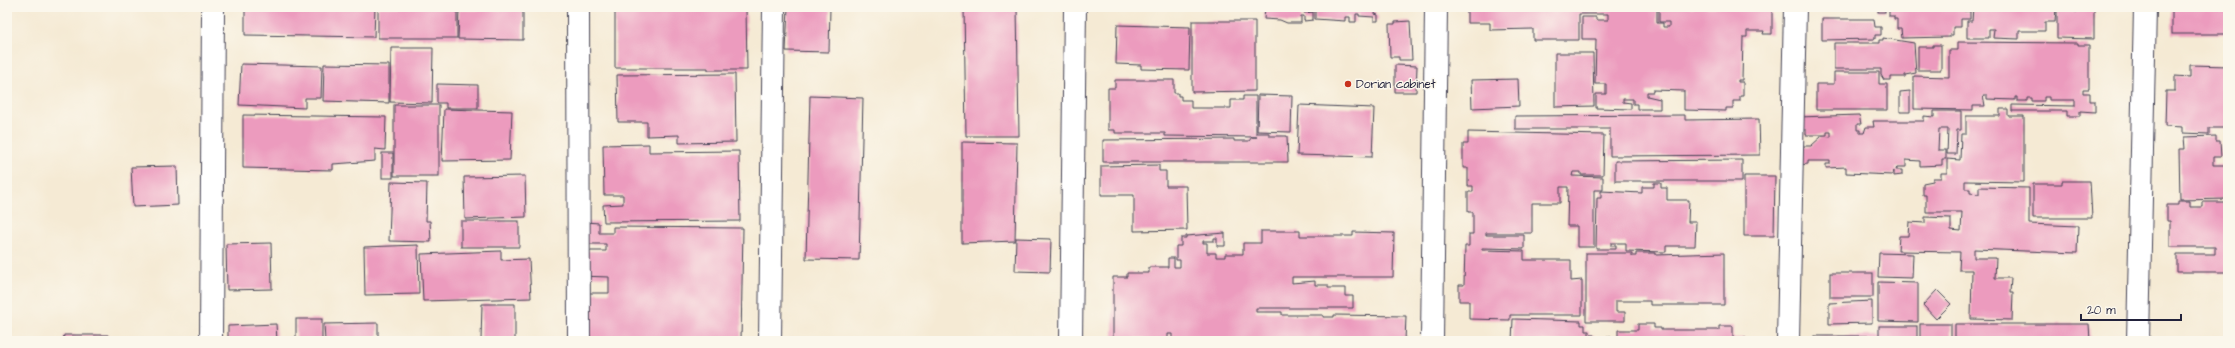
<svg xmlns="http://www.w3.org/2000/svg" width="2235" height="348" viewBox="0 0 2235 348" font-family="'Architects Daughter',sans-serif">
<style>
.building{fill:#ec9bbe}
.lines{fill:none;stroke-linecap:round;stroke-linejoin:round}
.minor-casing{stroke:#424052;stroke-width:24}
.minor{stroke:#fff;stroke-width:22}
.poi-dot{fill:#c8321e;stroke:#fbf7ec;stroke-width:1.5}
.labels{text-anchor:middle;dominant-baseline:central;stroke-width:3;stroke-linejoin:round;paint-order:stroke}
.poi-label{font-size:12px;fill:#22223b;stroke:#fbf7ec;text-anchor:start}
</style>
<rect width="100%" height="100%" fill="#fbf7ec"/>
<filter id="ink" filterUnits="userSpaceOnUse"><feTurbulence type="fractalNoise" baseFrequency=".025" numOctaves="2"/><feDisplacementMap in="SourceGraphic" scale="8" xChannelSelector="R" yChannelSelector="G"/><feConvolveMatrix kernelMatrix="1 2 1 2 8 2 1 2 1" color-interpolation-filters="sRGB"/></filter>
<filter id="wash" filterUnits="userSpaceOnUse"><feTurbulence type="fractalNoise" baseFrequency=".012" numOctaves="4" result="noise"/><feDisplacementMap in="SourceGraphic" scale="16" xChannelSelector="R" yChannelSelector="G"/><feGaussianBlur stdDeviation="0.9" result="paint"/><feColorMatrix in="noise" values="0 0 0 0 0 0 0 0 0 0 0 0 0 0 0 0 0 1.4 0 .05"/><feComposite in="paint" operator="in"/></filter>
<g filter="url(#wash)">
<rect width="100%" height="100%" fill="#f5ead4"/>
<g id="blocks">
<g class="building">
<polygon points="245,7 375,7 374,37 245,35"/>
<rect x="378" y="7" width="79" height="31"/>
<polygon points="615,7 746,7 747,70 708,70 708,68 615,68"/>
<polygon points="788,7 830,7 829,52 786,51"/>
<polygon points="964,7 1017,7 1019,136 966,136"/>
<polygon points="1265,7 1376,7 1375,14 1378,15 1378,21 1374,21 1374,17 1359,16 1359,14 1356,14 1356,22 1350,22 1350,17 1345,17 1345,21 1315,19 1315,11 1304,11 1304,13 1313,12 1313,20 1304,21 1304,16 1301,16 1301,23 1287,23 1280,20 1264,19"/>
<polygon points="1467,7 1657,7 1657,23 1663,23 1663,27 1669,27 1669,22 1659,22 1659,7 1772,7 1772,34 1763,34 1764,31 1747,31 1747,37 1743,37 1742,80 1738,80 1738,82 1743,82 1743,96 1740,96 1740,101 1733,101 1733,108 1726,108 1726,111 1684,110 1684,91 1653,90 1653,92 1647,92 1647,96 1660,99 1660,109 1637,109 1637,104 1633,104 1633,99 1623,99 1623,102 1631,103 1631,109 1596,108 1596,94 1606,94 1606,84 1595,84 1596,39 1582,39 1582,17 1596,17 1596,20 1608,20 1608,14 1579,14 1579,40 1533,40 1533,29 1490,30 1490,23 1467,23"/>
<rect x="1878" y="7" width="7" height="5"/>
<polygon points="1889,7 1964,7 1964,11 1970,11 1970,19 1961,19 1961,27 1953,27 1953,35 1950,35 1950,37 1902,38 1901,29 1897,29 1897,19 1894,19 1894,16 1889,16"/>
<polygon points="1973,7 2056,7 2055,22 2045,22 2045,31 2019,31 2019,39 1993,38 1994,29 1989,29 1989,38 1967,38 1967,21 1972,21"/>
<polygon points="2057,7 2066,7 2071,8 2071,11 2077,12 2077,10 2082,10 2082,7 2094,7 2094,39 2057,38"/>
<rect x="2172" y="7" width="56" height="27"/>
<polygon points="459,10 523,10 523,40 458,39"/>
<polygon points="1822,19 1874,19 1875,27 1881,27 1881,35 1875,35 1875,39 1822,40"/>
<polygon points="1192,21 1255,21 1255,91 1192,92"/>
<polygon points="1410,21 1412,60 1399,60 1399,57 1390,57 1389,24 1395,24 1395,22"/>
<polygon points="1117,25 1190,27 1189,70 1141,69 1141,65 1116,64"/>
<polygon points="1883,38 1914,43 1916,73 1905,75 1905,77 1891,77 1891,80 1884,80 1881,75 1881,69 1834,69 1834,43 1879,43 1879,40 1883,40"/>
<polygon points="1958,42 2078,43 2078,45 2089,45 2089,89 2083,89 2083,93 2090,93 2090,101 2095,101 2095,112 2080,111 2080,116 2067,116 2067,111 2012,111 2012,105 2075,106 2075,100 2049,100 2049,97 2044,97 2044,101 2032,101 2032,98 2027,98 2027,101 2017,101 2017,97 2015,97 2015,100 1987,99 1987,95 1983,95 1985,106 1973,106 1973,110 1914,109 1914,76 1949,77 1949,50 1958,50"/>
<polygon points="1933,45 1941,45 1941,70 1918,70 1918,47 1933,47"/>
<polygon points="391,48 433,48 432,103 390,102"/>
<polygon points="1555,53 1593,53 1594,106 1555,107"/>
<polygon points="241,64 322,66 321,98 305,98 305,108 239,105"/>
<polygon points="324,64 389,65 389,103 323,101"/>
<polygon points="1395,65 1417,66 1416,92 1395,92"/>
<polygon points="2190,65 2228,66 2228,128 2209,128 2209,134 2182,133 2182,127 2165,126 2166,91 2175,91 2175,76 2190,77"/>
<polygon points="1834,72 1879,72 1879,84 1887,84 1887,110 1816,110 1816,84 1834,84"/>
<polygon points="735,74 736,142 679,143 679,135 647,136 647,122 618,122 617,75"/>
<polygon points="1518,79 1519,106 1472,108 1471,80"/>
<polygon points="1115,80 1174,80 1174,93 1178,93 1178,96 1181,96 1181,100 1191,100 1191,108 1231,108 1231,100 1243,100 1243,96 1256,96 1256,133 1269,133 1269,136 1287,136 1288,162 1103,162 1103,140 1234,139 1234,141 1249,141 1252,137 1257,137 1165,136 1165,133 1115,133 1115,130 1108,130 1108,88 1115,88"/>
<polygon points="437,84 478,85 478,108 446,108 446,103 437,103"/>
<polygon points="1910,91 1910,112 1900,112 1900,92"/>
<polygon points="1258,95 1292,96 1291,132 1257,131"/>
<polygon points="810,96 863,98 859,260 806,259"/>
<rect x="394" y="105" width="45" height="71"/>
<polygon points="1299,105 1374,108 1372,157 1297,155"/>
<polygon points="444,109 512,111 510,160 442,161"/>
<polygon points="2000,109 2008,109 2008,116 2024,116 2024,182 1965,181 1965,189 1970,189 1970,193 1979,194 1979,187 2029,188 2029,224 2078,226 2077,253 1974,249 1974,258 1996,258 1995,278 2011,278 2010,293 2013,293 2012,320 1971,319 1972,270 1959,270 1960,252 1898,251 1899,236 1908,236 1909,222 1925,223 1925,217 1951,218 1951,230 1961,231 1962,212 1926,212 1926,195 1923,195 1923,183 1933,181 1933,178 1941,178 1941,173 1947,173 1947,159 1960,160 1961,134 1966,134 1966,116 2000,116"/>
<polygon points="1934,111 1961,111 1961,130 1957,130 1956,154 1947,154 1948,129 1939,129 1938,150 1946,150 1946,159 1942,159 1942,165 1920,166 1920,161 1906,160 1906,167 1897,167 1896,170 1902,170 1902,175 1894,176 1894,171 1892,175 1846,173 1846,167 1826,168 1826,164 1830,164 1830,161 1808,161 1808,164 1799,165 1799,146 1811,146 1822,136 1831,137 1831,132 1827,132 1827,135 1806,135 1806,130 1801,130 1798,117 1859,115 1861,124 1857,124 1857,130 1860,130 1860,133 1864,133 1866,127 1874,127 1873,121 1924,121 1924,116 1934,117"/>
<polygon points="243,115 386,117 385,150 375,149 375,161 333,164 333,170 243,168"/>
<polygon points="1685,115 1685,120 1759,119 1760,155 1610,156 1610,129 1515,129 1515,116"/>
<polygon points="1468,132 1604,135 1603,175 1581,175 1581,172 1573,172 1572,176 1603,177 1603,190 1594,190 1594,247 1577,247 1577,226 1567,226 1568,187 1560,187 1560,203 1532,203 1532,233 1486,233 1486,235 1524,235 1524,249 1482,248 1482,250 1524,251 1524,260 1571,260 1571,281 1582,280 1582,315 1510,315 1510,320 1469,319 1469,301 1459,301 1459,285 1464,285 1465,246 1469,246 1469,234 1473,234 1473,212 1468,212 1468,192 1473,192 1473,186 1468,186 1468,168 1463,168 1463,144 1468,144"/>
<polygon points="2216,136 2216,141 2220,141 2221,157 2213,157 2213,165 2228,165 2228,199 2180,200 2179,149 2185,149 2184,137"/>
<polygon points="962,142 1017,143 1015,241 962,243"/>
<polygon points="649,144 649,152 739,151 740,221 604,222 603,205 623,204 623,195 604,195 603,145"/>
<rect x="382" y="153" width="11" height="25"/>
<polygon points="1742,160 1742,181 1615,181 1615,161"/>
<polygon points="1159,165 1159,171 1166,171 1166,186 1186,186 1187,230 1134,231 1134,195 1101,195 1101,166"/>
<polygon points="177,166 178,205 133,207 131,167"/>
<polygon points="525,176 526,217 465,219 464,177"/>
<polygon points="1744,176 1775,176 1774,236 1744,236"/>
<polygon points="2062,181 2090,181 2092,218 2033,218 2033,184 2062,184"/>
<polygon points="391,182 427,183 426,221 430,221 431,242 389,241"/>
<polygon points="1654,183 1661,183 1661,188 1667,188 1667,200 1689,200 1688,222 1696,222 1695,246 1666,246 1666,252 1626,251 1626,243 1611,243 1611,246 1616,246 1616,249 1596,249 1597,198 1601,198 1601,191 1642,193 1642,187 1654,187"/>
<polygon points="2178,201 2190,201 2190,207 2203,207 2203,202 2228,202 2228,272 2177,272 2177,254 2215,254 2215,247 2170,247 2170,221 2167,221 2167,205 2178,205"/>
<rect x="461" y="221" width="58" height="26"/>
<polygon points="585,222 599,223 599,233 613,233 613,227 743,228 741,341 588,341 589,293 609,293 609,277 579,276 580,251 606,251 606,244 585,244"/>
<polygon points="1261,231 1300,231 1300,236 1353,236 1353,232 1394,233 1393,277 1292,277 1292,283 1315,281 1315,285 1328,285 1328,288 1345,288 1345,296 1353,296 1353,308 1256,308 1256,312 1282,312 1282,315 1323,315 1323,317 1334,317 1334,315 1406,316 1405,341 1172,341 1172,334 1168,334 1168,341 1145,341 1145,338 1134,338 1134,341 1113,341 1113,277 1127,277 1127,273 1149,273 1149,267 1168,267 1168,258 1174,258 1174,267 1180,267 1180,260 1176,260 1176,246 1181,246 1181,238 1186,238 1186,236 1225,233 1225,246 1217,246 1217,238 1214,238 1214,241 1203,241 1203,243 1207,243 1207,253 1216,253 1216,257 1225,257 1225,254 1243,254 1243,243 1261,243"/>
<polygon points="1016,238 1051,239 1050,272 1015,271"/>
<polygon points="271,243 272,289 227,290 226,244"/>
<polygon points="418,245 419,294 365,295 364,247"/>
<polygon points="501,251 501,260 529,259 531,298 423,301 421,254"/>
<polygon points="1586,253 1632,253 1632,256 1636,256 1636,253 1656,253 1656,255 1724,253 1724,305 1650,305 1650,301 1616,301 1616,312 1625,312 1625,321 1586,321"/>
<polygon points="1879,253 1913,254 1912,278 1878,277"/>
<rect x="1830" y="273" width="43" height="24"/>
<polygon points="1878,282 1918,283 1918,322 1878,321"/>
<polygon points="1937,290 1951,304 1936,319 1923,305"/>
<polygon points="1872,301 1872,323 1829,324 1829,303"/>
<polygon points="482,304 515,304 515,341 481,341"/>
<rect x="296" y="319" width="26" height="22"/>
<polygon points="1513,319 1581,321 1581,325 1585,325 1585,331 1589,331 1589,335 1594,335 1594,341 1512,341"/>
<polygon points="378,323 378,341 325,341 324,324"/>
<polygon points="276,324 277,341 228,341 228,326"/>
<polygon points="1638,324 1654,324 1654,328 1661,328 1661,330 1719,330 1719,326 1733,326 1733,338 1746,338 1746,341 1597,341 1597,337 1618,337 1618,330 1638,330"/>
<rect x="1920" y="324" width="31" height="17"/>
<polygon points="1955,324 2089,324 2090,341 1955,341"/>
<rect x="1879" y="326" width="38" height="15"/>
<polygon points="64,335 108,335 108,341 63,341"/>
<rect x="1814" y="336" width="65" height="5"/>
</g>
</g>
</g>
<g filter="url(#ink)">
<use href="#blocks" fill-opacity="0" stroke="#424052" stroke-width="1"/>
<g class="lines">
<defs>
<g id="minor">
<polyline points="578,7 579,341"/>
<polyline points="211,341 213,7"/>
<polyline points="770,341 774,7"/>
<polyline points="1071,341 1075,7"/>
<polyline points="1432,341 1436,7"/>
<polyline points="1788,341 1795,7"/>
<polyline points="2138,341 2145,7"/>
</g>
</defs>
<use href="#minor" class="minor-casing"/>
<use href="#minor" class="minor"/>
</g>
</g>
<circle class="poi-dot" cx="1348" cy="84" r="4"/>
<g class="labels">
<g class="poi-label">
<text x="1356" y="84">Dorian cabinet</text>
</g>
</g>
<rect width="2235" height="348" fill="none" stroke="#fbf7ec" stroke-width="24"/>
<path d="M2081 314v6h100v-6" fill="none" stroke="#22223b" stroke-width="2"/>
<text x="2087" y="314" font-size="12" fill="#22223b" stroke="#fbf7ec" stroke-width="3" paint-order="stroke">20 m</text>
</svg>
